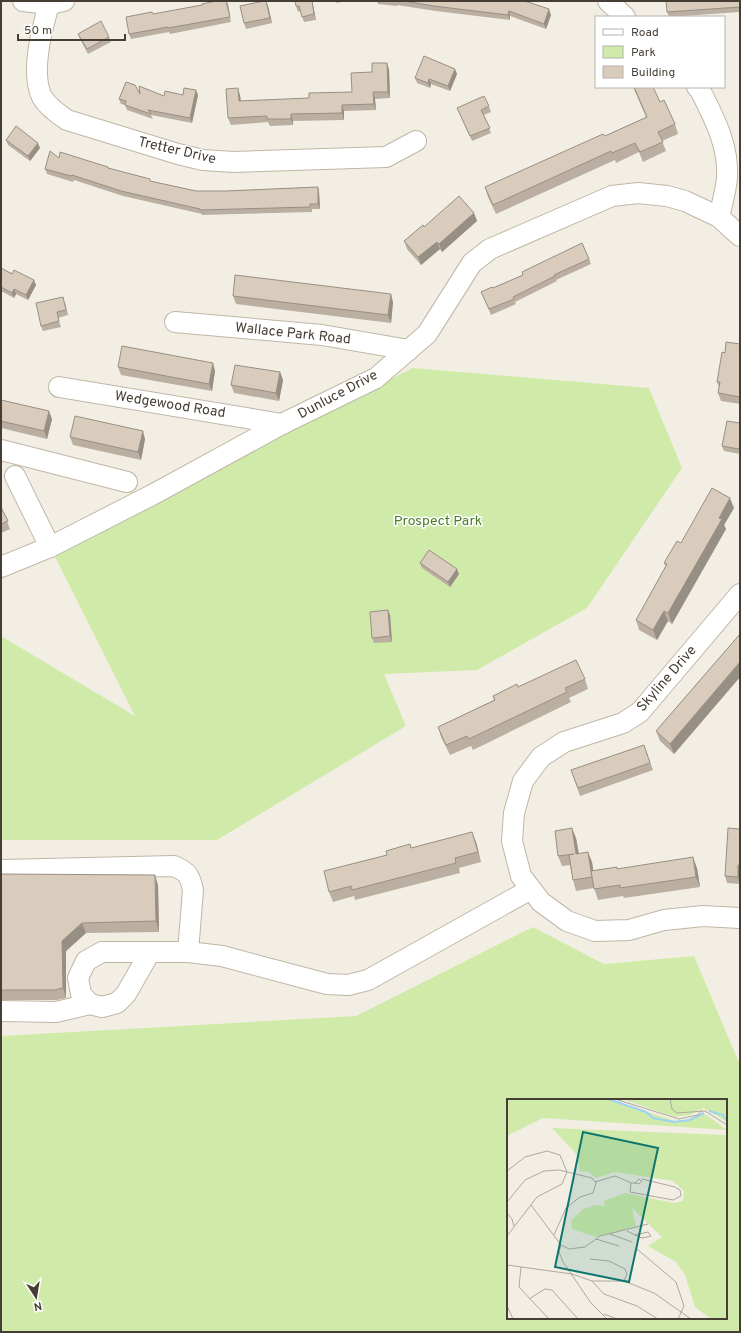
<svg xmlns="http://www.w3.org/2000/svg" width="741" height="1333" viewBox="0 0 741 1333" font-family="Overpass,sans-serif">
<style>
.green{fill:#d0eba9;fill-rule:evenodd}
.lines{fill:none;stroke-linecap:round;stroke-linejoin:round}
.minor-casing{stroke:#c0b6a6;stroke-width:22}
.minor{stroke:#fff;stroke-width:20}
.wall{fill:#bbafa2}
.shaded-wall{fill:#988f84}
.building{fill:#d9ccbc;stroke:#988f84}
.labels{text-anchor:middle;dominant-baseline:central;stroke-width:3;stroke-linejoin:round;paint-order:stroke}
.street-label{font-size:14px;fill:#463e34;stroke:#fff}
.park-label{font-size:14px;fill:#487c23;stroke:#fff}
.inset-river{fill:none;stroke:#9bd4f5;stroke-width:2}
.inset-road{fill:none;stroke:#aea89e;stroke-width:1}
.view{fill:#0f766e;fill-opacity:0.15;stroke:#0f766e;stroke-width:2}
.inset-edge{fill:none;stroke:#463e34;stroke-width:2}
</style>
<rect width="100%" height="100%" fill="#f3eee4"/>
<g class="green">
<polygon points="413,368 649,388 682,468 587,608 477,670 384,674 406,726 217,840 1,840 1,636 135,716 50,547"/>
<path d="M533 927 604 964 694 956 740 1065V1332H1V1036L356 1016ZM508 1100H726V1318H508Z"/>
</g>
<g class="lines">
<defs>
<g id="minor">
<polyline points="23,1 49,4 64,1"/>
<polyline points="608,1 625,17"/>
<path d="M49 4C42 30 30 72 42 97 48 107 58 114 67 120L178 154 203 160 234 162 386 157 416 141"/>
<path d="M697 87 700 90C714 118 729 145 727 178 726 190 722 204 719 217"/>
<polyline points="175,322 322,335 409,350"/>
<polyline points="59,387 282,424"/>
<polyline points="1,450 127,482"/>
<polyline points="15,476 50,547"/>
<polyline points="1,567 50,547 152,495 282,424 376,378 427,334 472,263 490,249 612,196 638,193 667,196 685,201 719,217 740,236"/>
<polyline points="740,594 640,712 623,723 564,742 541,757 523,781 514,813 512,841 521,876 541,902 567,921 595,931 629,930 664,920 703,916 740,918"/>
<path d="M1 870 174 866C188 872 190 876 193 890L188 952"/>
<polyline points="150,952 126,994 117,1003 102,1007 90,1004 81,994 78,978 86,961 102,952 188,952 222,956 327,984 348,985 368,980 531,889"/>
<polyline points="1,1011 56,1012 90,1004"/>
</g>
</defs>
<use href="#minor" class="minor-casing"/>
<use href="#minor" class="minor"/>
</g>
<g class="wall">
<polygon points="226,1 231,22 170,34 169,32 131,39 129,34"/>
<polygon points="312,1 316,20 304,22 300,11 298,12 296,6"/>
<polygon points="335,1 347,1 336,3"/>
<polygon points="377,1 521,1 551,15 546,29 510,16 510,20 436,11 397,5 397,6 378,4"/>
<polygon points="740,1 740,12 669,17 667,12"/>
<polygon points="268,6 272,23 246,29 244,23"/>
<polygon points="78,34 109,37 111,42 88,54 80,39"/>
<polygon points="389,69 390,98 375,99 376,110 344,111 344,120 293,121 293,125 270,126 268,122 231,125 228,118 240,95 241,101 309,98 352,92 372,72"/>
<polygon points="457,74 450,91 431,84 430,88 417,83 415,78"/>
<polygon points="633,87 660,102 675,124 678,134 662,141 666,151 643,162 639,152 616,163 615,160 496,214 488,197 485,187 605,136 646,117"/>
<polygon points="140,94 164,96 183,95 198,95 192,123 151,115 153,119 127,110 125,105 121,104 119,99"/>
<polygon points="489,106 491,112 484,115 491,133 472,141 457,108"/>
<polygon points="6,140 40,148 30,161 8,145"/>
<polygon points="59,158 109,168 150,181 196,191 226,191 318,187 319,192 320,209 312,209 312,212 202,215 202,214 123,196 74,180 73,182 47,174 45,169"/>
<polygon points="474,213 477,221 442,252 440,249 421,265 407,249 404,241 424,227"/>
<polygon points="589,259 591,264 556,280 557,281 515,302 516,304 491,315 481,292 493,288 523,275 522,272"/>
<polygon points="1,268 36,285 28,300 16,294 14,298 1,291"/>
<polygon points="233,296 393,302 391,323 236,304"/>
<polygon points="65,302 68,315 58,318 61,327 43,331 41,326"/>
<polygon points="740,344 740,404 721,401 718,393 719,387 717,382 725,353"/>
<polygon points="118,367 215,371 212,391 121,375"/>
<polygon points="280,372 283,380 279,401 234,393 231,385"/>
<polygon points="1,400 52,419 47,439 1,428"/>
<polygon points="740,423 740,454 724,451 722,446"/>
<polygon points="70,437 145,439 141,460 73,445"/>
<polygon points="1,507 10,529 1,533"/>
<polygon points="734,508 724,525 726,529 672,624 668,621 657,640 639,630 636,620 666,567 664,563 681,543"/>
<polygon points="420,563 459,574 450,587 422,568"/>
<polygon points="390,615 392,642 374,643 372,638"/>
<polygon points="740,634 740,677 674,754 660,741 656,731"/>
<polygon points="585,679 588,689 569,698 571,702 473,750 471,746 450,755 441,737 438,727 494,700 493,696 518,687"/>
<polygon points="644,745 653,770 580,796 571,770"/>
<polygon points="740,829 740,884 727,883 725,876"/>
<polygon points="576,838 579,853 592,862 593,871 617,869 697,868 700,887 624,898 623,896 598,900 594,888 576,891 573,880 570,865 562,866 558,856"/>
<polygon points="476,842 481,862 459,868 460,873 355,900 354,896 333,902 329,892 387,855 410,844 411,848"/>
<polygon points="1,874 158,885 159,932 86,933 66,951 66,998 57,1000 1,1000"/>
</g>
<g class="shaded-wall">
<polygon points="226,1 228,4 231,22 230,17"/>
<polygon points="266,1 268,6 272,23 270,18"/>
<polygon points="312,1 316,20 314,14"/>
<polygon points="549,9 551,15 546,29 544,24"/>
<polygon points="509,11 510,16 510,20 508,15"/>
<polygon points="387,63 389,69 390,98 388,92"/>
<polygon points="455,69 457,74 450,91 448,86"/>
<polygon points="429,79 431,84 430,88 428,83"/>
<polygon points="238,88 240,95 241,107 239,101"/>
<polygon points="196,90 198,95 192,123 190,118"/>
<polygon points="373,92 375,99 376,110 374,104"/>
<polygon points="342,105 344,111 344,120 342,113"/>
<polygon points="291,114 293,121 293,125 291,119"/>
<polygon points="38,143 40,148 30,161 28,156"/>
<polygon points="318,187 319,192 320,209 318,204"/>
<polygon points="474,213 477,221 442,252 439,244"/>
<polygon points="437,242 440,249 421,265 418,257"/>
<polygon points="34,280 36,285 28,300 26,295"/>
<polygon points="14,289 16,294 14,298 12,293"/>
<polygon points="391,294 393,302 391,323 388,315"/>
<polygon points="213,363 215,371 212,391 209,384"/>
<polygon points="280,372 283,380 279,401 276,393"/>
<polygon points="49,411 52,419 47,439 44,431"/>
<polygon points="143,431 145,439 141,460 138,452"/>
<polygon points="730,498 734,508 724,525 726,529 672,624 668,613 719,518"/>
<polygon points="457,569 459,574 450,587 448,582"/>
<polygon points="388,610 390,615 392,642 390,636"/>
<polygon points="664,611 668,621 657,640 653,630"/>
<polygon points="740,662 740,677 674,754 670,744"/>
<polygon points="572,828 576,838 580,864 576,854"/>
<polygon points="472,832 476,842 481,862"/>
<polygon points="588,852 592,862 596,888 592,877"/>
<polygon points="693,857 697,868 700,887 696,877"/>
<polygon points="738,865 740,869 740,884 738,877"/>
<polygon points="155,875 158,885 159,932 156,921"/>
<polygon points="82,923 86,933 66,951 66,998 63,988 62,941"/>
</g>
<g class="building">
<polygon points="216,1 226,1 230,17 168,28 168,27 129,34 126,17 152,12 153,14 202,5 202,4"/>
<polygon points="264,1 266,1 270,18 244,23 240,6"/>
<polygon points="295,1 312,1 314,14 302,17 299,6 296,6"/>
<polygon points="404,1 521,1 528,2 549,9 544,24 509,11 508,15 434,6"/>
<polygon points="666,1 740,1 740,7 667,12"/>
<polygon points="101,21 109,37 87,49 78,34"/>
<polygon points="424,56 455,69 448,86 429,79 428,83 415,78"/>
<polygon points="372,63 387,63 388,92 373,92 374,104 342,105 342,113 291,114 291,119 267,119 267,116 228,118 226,89 238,88 239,101 309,98 309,93 352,92 351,73 372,72"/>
<polygon points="126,82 135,85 140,94 139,86 164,96 165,91 183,95 184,88 196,90 190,118 148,110 151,114 125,105 126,101 119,99"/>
<polygon points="634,87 653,87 660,102 664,100 675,124 658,132 663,142 640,152 635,143 612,153 611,151 493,205 485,187 603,134 605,136 647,117"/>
<polygon points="484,96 489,106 481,110 490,128 470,136 457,108"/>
<polygon points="16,126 38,143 28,156 6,140"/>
<polygon points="50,151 59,158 60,152 108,167 108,168 150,179 150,181 196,191 226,191 318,187 318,204 310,204 310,207 200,210 200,209 121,191 72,175 71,176 45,169"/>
<polygon points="459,196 474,213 439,244 437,242 418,257 404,241 423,225 424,227"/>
<polygon points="582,243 589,259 554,275 555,276 513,297 514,299 489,309 481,292 492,287 493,288 523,275 522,272"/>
<polygon points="1,268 12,274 14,270 34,280 26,295 14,289 12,293 1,287"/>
<polygon points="235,275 391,294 388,315 233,296"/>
<polygon points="63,297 66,310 57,312 59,321 41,326 36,303"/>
<polygon points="726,342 740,344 740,397 718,393 720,382 717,382 722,352 725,353"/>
<polygon points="122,346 213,363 209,384 118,367"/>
<polygon points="235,365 280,372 276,393 231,385"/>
<polygon points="1,400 49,411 44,431 1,421"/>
<polygon points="75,416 143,431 138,452 70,437"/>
<polygon points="727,421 740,423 740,443 739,449 722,446"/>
<polygon points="712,488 730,498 719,518 722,519 668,613 664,611 653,630 636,620 667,564 664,563 677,541 681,543"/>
<polygon points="1,507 8,521 1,524"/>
<polygon points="429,550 457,569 448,582 420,563"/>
<polygon points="388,610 390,636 372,638 370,612"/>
<polygon points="740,634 740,662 670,744 656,731"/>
<polygon points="576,660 585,679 565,688 567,692 469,739 467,736 446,745 438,727 495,700 493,696 517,684 518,687"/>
<polygon points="644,745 650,763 578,788 571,770"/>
<polygon points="572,828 576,854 588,852 592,877 573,880 569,855 574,854 558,856 555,831"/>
<polygon points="728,828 740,829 740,865 738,865 738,877 725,876"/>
<polygon points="472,832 478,852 455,858 456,863 352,890 351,886 329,892 324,871 387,855 386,851 410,844 411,848"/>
<polygon points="693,857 696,877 620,888 620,885 594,889 591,871 617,867 617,869"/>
<polygon points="1,874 155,875 156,921 82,923 62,941 63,988 54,990 1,990"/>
</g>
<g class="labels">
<g class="street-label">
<text transform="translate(177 151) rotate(13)">Tretter Drive</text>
<text transform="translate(293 334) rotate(6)">Wallace Park Road</text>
<text transform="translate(338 395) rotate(-28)">Dunluce Drive</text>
<text transform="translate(170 405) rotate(9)">Wedgewood Road</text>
<text transform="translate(667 679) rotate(-49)">Skyline Drive</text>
</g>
<g class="park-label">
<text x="438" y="521">Prospect Park</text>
</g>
</g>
<g transform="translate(507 1099)">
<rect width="220" height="220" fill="#f3eee4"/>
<path d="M0 0H99L172 23 198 15 220 31 36 19 0 37ZM115 0H220V23L196 9 183 16 168 18ZM45 29 220 36V220H204L188 208 178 176 169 163 141 147 155 138 125 109 129 127 89 138 65 130 64 122 76 110 89 106 98 107 97 102 118 94 167 104 176 102 177 92 166 82 108 73 89 79 82 73 73 72 70 56Z" fill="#d0eba9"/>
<path class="inset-river" d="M101 0 139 13 146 19 167 23 183 21 197 14M202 12 216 16 220 22"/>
<path class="inset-road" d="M108 0 172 20 191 16 195 11M163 0 165 10 170 14 198 12 220 26M0 72 18 58 40 52 53 56 60 73 55 85 30 98 0 137M88 83 108 77 120 82 124 84H128L132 85 135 82 132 80 128 84M124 84 123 93 166 101 174 97 173 91 168 88 135 80M0 103 18 81 37 72 52 71 85 79 89 84 86 94 73 98 59 109 47 136M24 106 54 146 62 150 78 148 93 137 141 125M0 114 5 120 7 127M120 132 132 138 135 139 144 137 141 133 128 136M103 135 125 143M89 140 112 147M54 146 52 153 56 163 84 204 100 220M130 150 169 183 177 207 171 220M83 160 102 162 118 170 120 175 117 182M0 166 65 175 85 182H117L147 194 184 220M14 168 12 188 42 220M85 182 97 195 130 207 151 220M22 200 38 190 45 191 71 220M0 207 6 220M97 215 110 220"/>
<path class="view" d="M76 33 151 49 122 183 48 168Z"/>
<rect width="220" height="220" class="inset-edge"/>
</g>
<rect width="741" height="1333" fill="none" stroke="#463e34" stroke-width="4"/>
<rect x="595" y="16" width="130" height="72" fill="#ffffff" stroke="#b5b2ae"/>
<rect x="603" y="29" width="20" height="6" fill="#ffffff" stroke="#b5b2ae"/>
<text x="631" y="36" font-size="12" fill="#463e34">Road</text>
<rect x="603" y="46" width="20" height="12" fill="#d0eba9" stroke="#b5b2ae"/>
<text x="631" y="56" font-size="12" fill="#463e34">Park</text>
<rect x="603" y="66" width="20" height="12" fill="#d9ccbc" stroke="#b5b2ae"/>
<text x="631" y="76" font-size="12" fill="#463e34">Building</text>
<g transform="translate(36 1297) rotate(168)" stroke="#ffffff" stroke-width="3" paint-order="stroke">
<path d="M0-3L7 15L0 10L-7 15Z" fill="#463e34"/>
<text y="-6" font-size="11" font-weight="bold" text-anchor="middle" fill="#463e34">N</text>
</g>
<path d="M18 34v6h107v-6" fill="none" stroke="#463e34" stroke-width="2"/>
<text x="24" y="34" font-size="12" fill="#463e34" stroke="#ffffff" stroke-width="3" paint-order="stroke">50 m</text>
</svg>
